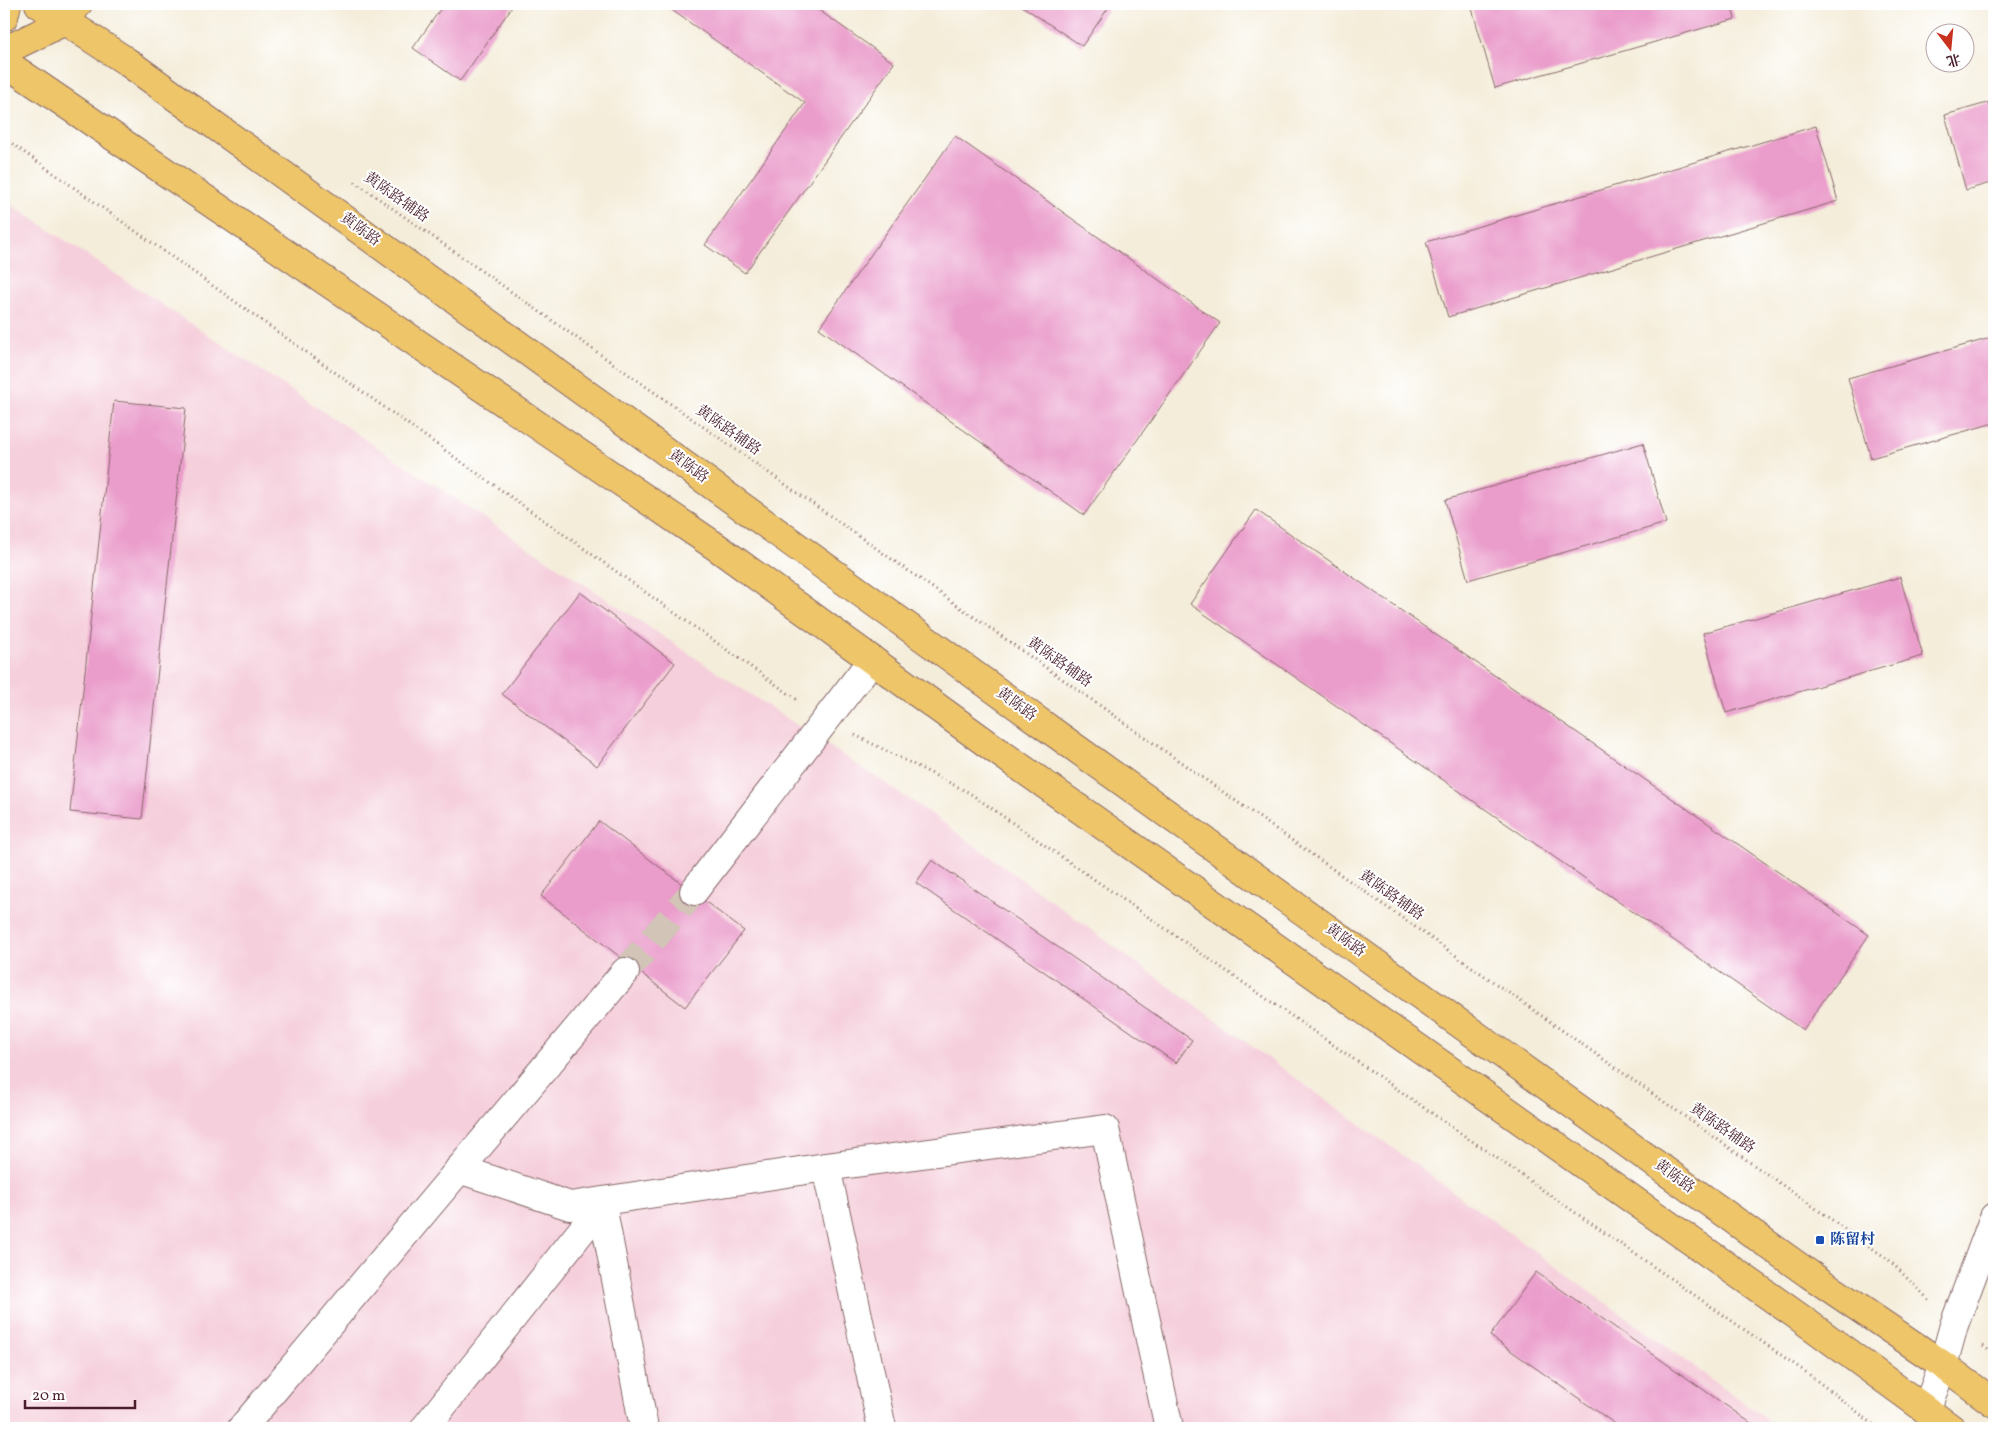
<svg xmlns="http://www.w3.org/2000/svg" width="1998" height="1432" viewBox="0 0 1998 1432" font-family="Vollkorn,'Noto Serif SC',serif">
<style>
.built{fill:#f5cfdb}
.building{fill:#ea9ccb}
.lines{fill:none;stroke-linecap:round;stroke-linejoin:round}
.minor-tunnel{stroke:#d2c4b7;stroke-width:28;stroke-dasharray:28 14;stroke-linecap:butt}
.minor-casing{stroke:#866768;stroke-width:30}
.major-casing{stroke:#866768;stroke-width:30}
.path{stroke:#866768;stroke-width:3;stroke-dasharray:1 4;stroke-linecap:butt}
.minor{stroke:#fff;stroke-width:28}
.major{stroke:#eec569;stroke-width:28}
.transit-dot{fill:#1a4fb4;stroke:#fff;stroke-width:2}
.labels{text-anchor:middle;dominant-baseline:central;stroke-width:4;stroke-linejoin:round;paint-order:stroke}
.street-label{font-size:15px;fill:#4a1f2b;stroke:#fff}
.transit-label{font-size:15px;font-weight:bold;fill:#164399;stroke:#fff;text-anchor:start}
</style>
<rect width="100%" height="100%" fill="#fff"/>
<filter id="ink" filterUnits="userSpaceOnUse"><feTurbulence type="fractalNoise" baseFrequency=".02" numOctaves="2"/><feDisplacementMap in="SourceGraphic" scale="10" xChannelSelector="R" yChannelSelector="G"/><feConvolveMatrix kernelMatrix="1 2 1 2 8 2 1 2 1" color-interpolation-filters="sRGB"/></filter>
<filter id="wash" filterUnits="userSpaceOnUse"><feTurbulence type="fractalNoise" baseFrequency=".0096" numOctaves="4" result="noise"/><feDisplacementMap in="SourceGraphic" scale="20" xChannelSelector="R" yChannelSelector="G"/><feGaussianBlur stdDeviation="1.12" result="paint"/><feColorMatrix in="noise" values="0 0 0 0 0 0 0 0 0 0 0 0 0 0 0 0 0 1.4 0 .05"/><feComposite in="paint" operator="in"/></filter>
<g filter="url(#wash)">
<rect width="100%" height="100%" fill="#f4edda"/>
<polygon class="built" points="7,202 930,813 1779,1428 4,1428 4,207"/>
<g id="blocks">
<g class="building">
<polygon points="444,4 514,4 460,81 413,48"/>
<polygon points="663,4 810,4 894,63 745,273 705,245 805,103"/>
<polygon points="1019,4 1111,4 1082,46"/>
<polygon points="1475,4 1731,4 1735,19 1495,88 1471,5"/>
<polygon points="1994,101 1994,182 1966,190 1945,115"/>
<polygon points="1816,126 1838,201 1448,317 1426,242"/>
<polygon points="955,136 1220,323 1084,515 819,328"/>
<polygon points="1994,337 1994,423 1871,458 1848,378"/>
<polygon points="114,401 186,408 142,819 70,812"/>
<polygon points="1643,443 1666,523 1468,580 1445,500"/>
<polygon points="1256,510 1869,935 1803,1030 1190,604"/>
<polygon points="1900,577 1923,656 1726,713 1703,633"/>
<polygon points="580,592 675,663 597,766 502,694"/>
<polygon points="599,821 744,931 685,1007 541,896"/>
<polygon points="932,860 1192,1040 1176,1063 916,883"/>
<polygon points="1536,1272 1758,1428 1621,1428 1490,1336"/>
</g>
</g>
</g>
<g filter="url(#ink)">
<use href="#blocks" fill-opacity="0" stroke="#866768" stroke-width="1"/>
<g class="lines">
<polyline class="minor-tunnel" points="625,972 694,891"/>
<defs>
<g id="minor">
<polyline points="694,891 872,660"/>
<polyline points="826,1167 882,1428"/>
<polyline points="459,1169 570,1206 826,1167 1105,1129 1169,1428"/>
<polyline points="602,1205 644,1428"/>
<polyline points="1926,1410 1943,1365 1954,1325 1994,1217"/>
<polyline points="242,1428 625,972"/>
<polyline points="425,1428 602,1205"/>
</g>
<g id="major">
<polyline points="39,4 126,61 1063,739 1809,1274 1943,1365 1994,1403"/>
<polyline points="4,17 7,4"/>
<polyline points="4,51 65,21 78,4"/>
<polyline points="4,62 718,548 996,750 1799,1317 1951,1428"/>
</g>
</defs>
<use href="#minor" class="minor-casing"/>
<use href="#major" class="major-casing"/>
<g class="path">
<polyline points="4,138 799,701"/>
<polyline points="355,182 1889,1260 1929,1300"/>
<polyline points="855,735 968,792 1807,1373 1878,1428"/>
<polyline points="1983,1346 1994,1354"/>
</g>
<use href="#minor" class="minor"/>
<use href="#major" class="major"/>
</g>
</g>
<rect class="transit-dot" x="1815" y="1235" width="10" height="10" rx="2.5"/>
<g class="labels">
<g class="street-label">
<text transform="translate(396 198) rotate(35)">黄陈路辅路</text>
<text transform="translate(360 230) rotate(36)">黄陈路</text>
<text transform="translate(728 431) rotate(35)">黄陈路辅路</text>
<text transform="translate(688 467) rotate(36)">黄陈路</text>
<text transform="translate(1059 663) rotate(35)">黄陈路辅路</text>
<text transform="translate(1016 705) rotate(36)">黄陈路</text>
<text transform="translate(1391 896) rotate(35)">黄陈路辅路</text>
<text transform="translate(1345 941) rotate(36)">黄陈路</text>
<text transform="translate(1722 1129) rotate(35)">黄陈路辅路</text>
<text transform="translate(1674 1177) rotate(36)">黄陈路</text>
</g>
<g class="transit-label">
<text x="1830" y="1240">陈留村</text>
</g>
</g>
<rect width="1998" height="1432" fill="none" stroke="#fff" stroke-width="20"/>
<g transform="translate(1950 48) rotate(164)"><circle r="24" fill="#ffffff" stroke="#b7a5aa"/>
<path d="M0-4L9 19L0 12L-9 19Z" fill="#c8321e"/>
<text y="-8" font-size="14" font-weight="bold" text-anchor="middle" fill="#4a1f2b">北</text>
</g>
<path d="M25 1400v8h110v-8" fill="none" stroke="#4a1f2b" stroke-width="2.5"/>
<text x="32" y="1400" font-size="15" fill="#4a1f2b" stroke="#ffffff" stroke-width="4" paint-order="stroke">20 m</text>
</svg>
